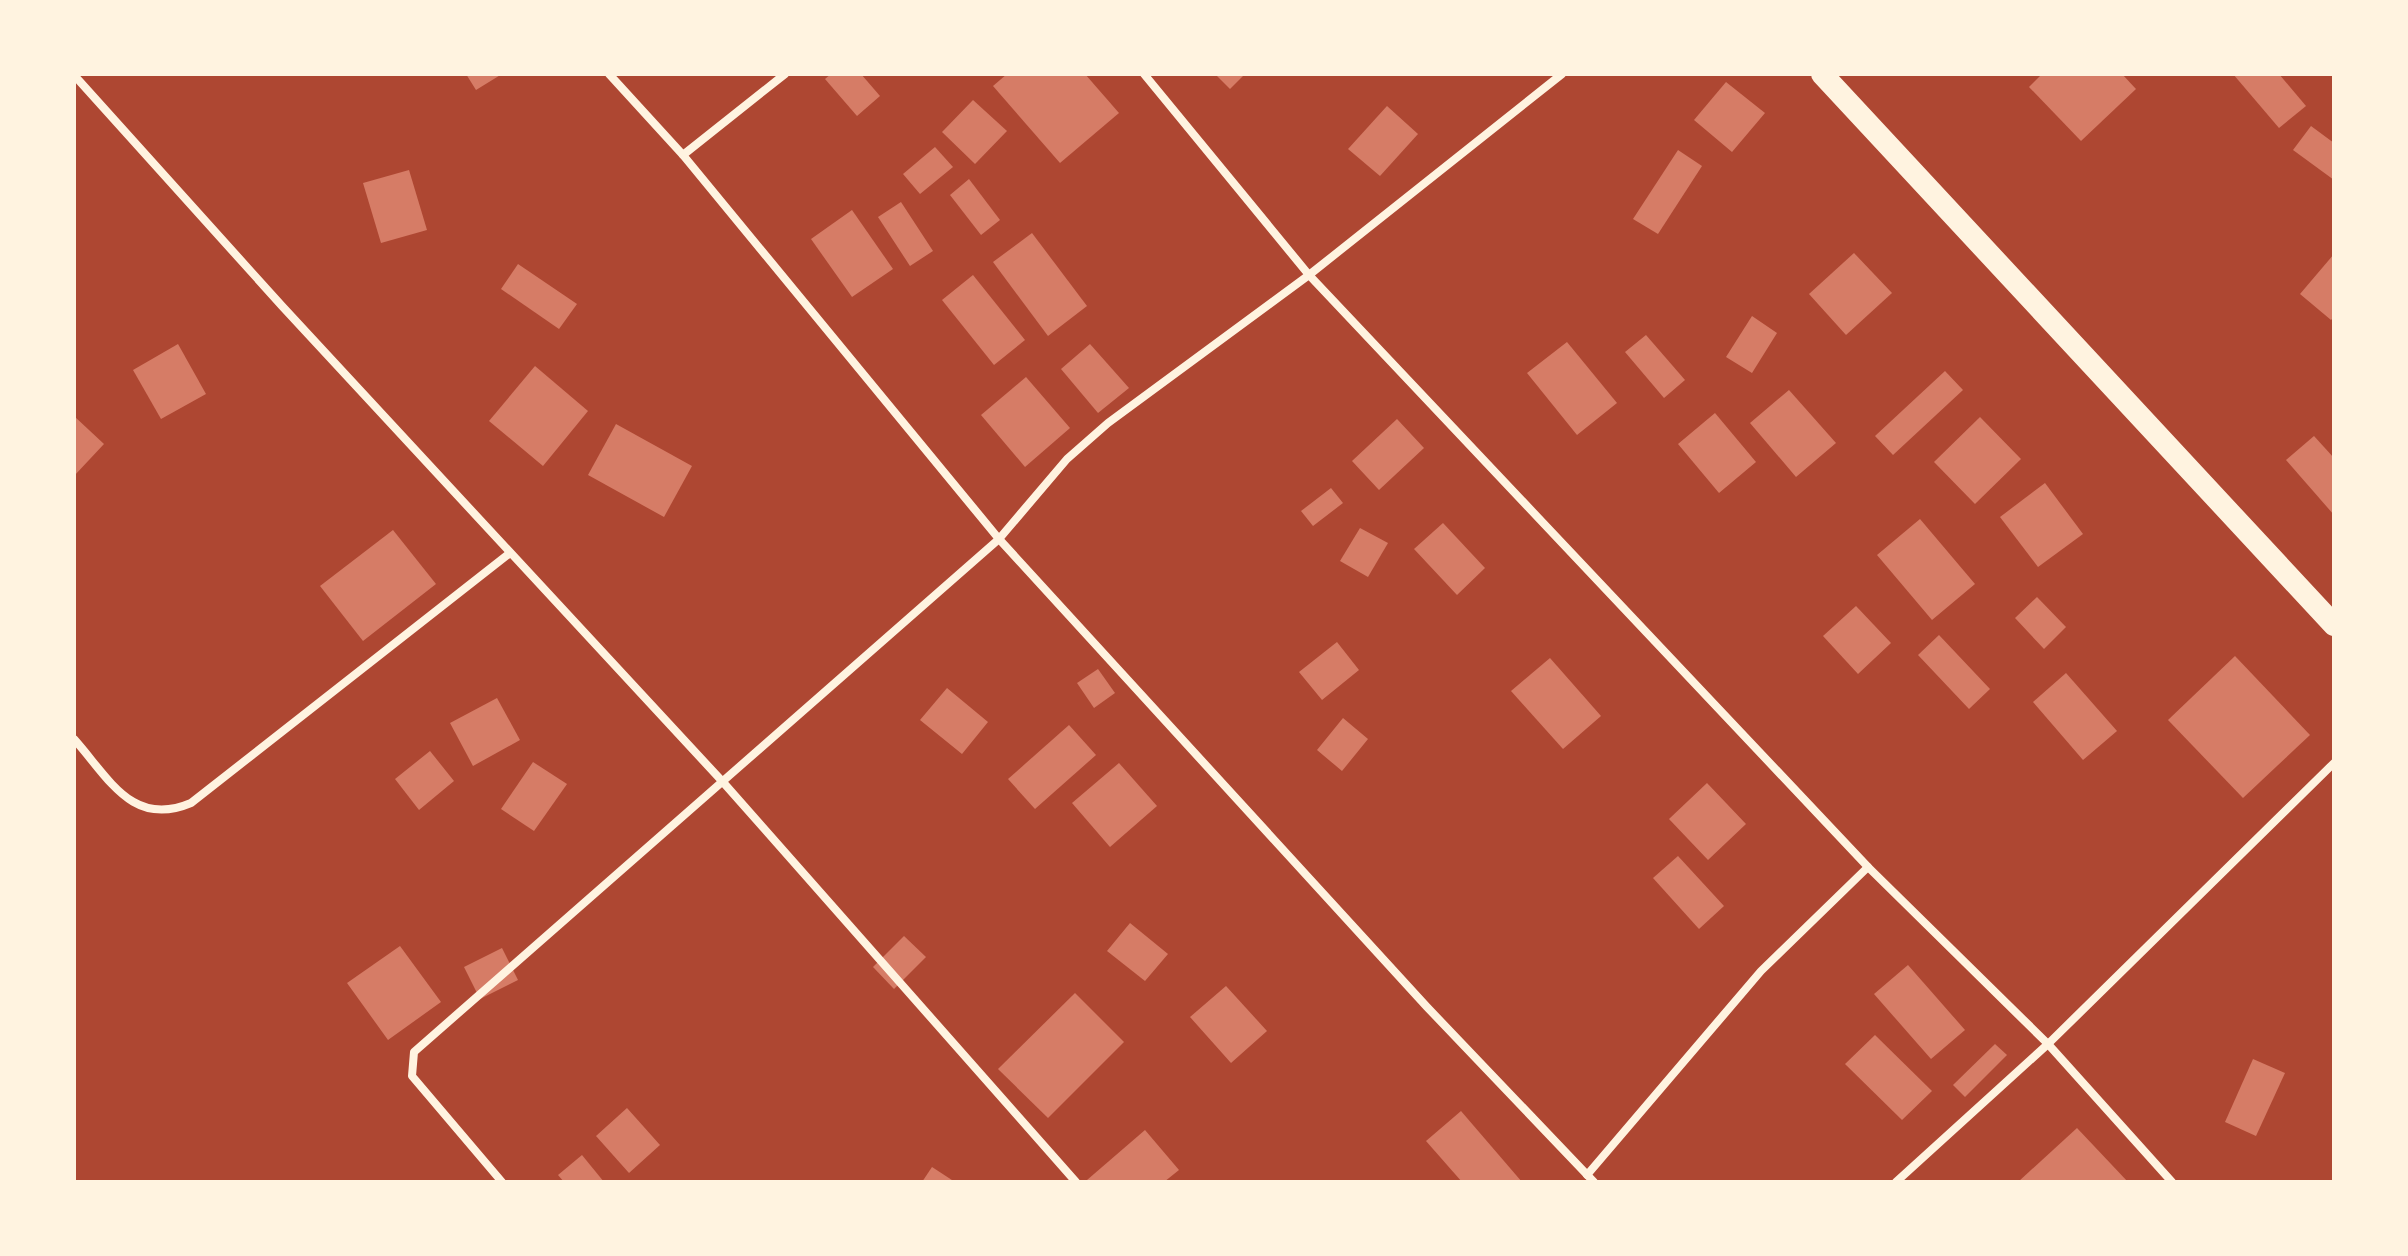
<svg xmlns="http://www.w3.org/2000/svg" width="2408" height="1256" viewBox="0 0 2408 1256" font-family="Bitter,serif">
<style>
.green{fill:#ae4732}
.building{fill:#d67c66}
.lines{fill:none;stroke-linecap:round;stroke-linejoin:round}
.minor{stroke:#fff3e0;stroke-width:8}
.trunk{stroke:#fff3e0;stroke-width:22}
</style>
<rect width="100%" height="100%" fill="#c8553d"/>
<rect class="green" x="74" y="74" width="2260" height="1108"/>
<g class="building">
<polygon points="466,74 502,74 476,90"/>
<polygon points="831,74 861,74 880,96 857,116 825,79"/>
<polygon points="1007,74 1085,74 1119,113 1060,163 993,86"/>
<polygon points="1215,74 1245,74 1230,89"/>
<polygon points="2042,74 2122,74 2136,89 2081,141 2029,87"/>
<polygon points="2233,74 2279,74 2306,106 2279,128"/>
<polygon points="1726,82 1765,113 1732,152 1694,120"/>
<polygon points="973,100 1007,131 975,164 942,132"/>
<polygon points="1387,106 1418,134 1380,176 1348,149"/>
<polygon points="2311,126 2334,143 2334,180 2293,150"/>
<polygon points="935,147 953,167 920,194 903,174"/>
<polygon points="1678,150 1702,166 1658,234 1633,219"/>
<polygon points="409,170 427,230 381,243 363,183"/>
<polygon points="969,179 1000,220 981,235 950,195"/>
<polygon points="901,202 933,251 910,266 878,217"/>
<polygon points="852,210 893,269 852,297 811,239"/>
<polygon points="1032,233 1087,306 1048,336 993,262"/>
<polygon points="1854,253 1892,293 1846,335 1809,294"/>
<polygon points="2334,254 2334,317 2331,320 2300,294"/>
<polygon points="518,264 577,304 559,329 501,289"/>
<polygon points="973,275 1025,340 994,365 942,300"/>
<polygon points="1752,316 1777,333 1752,373 1726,357"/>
<polygon points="1646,335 1685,380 1664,398 1625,352"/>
<polygon points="1567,342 1617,403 1577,435 1527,373"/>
<polygon points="178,344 206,394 161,419 133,370"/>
<polygon points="1090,344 1129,388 1098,413 1061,369"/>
<polygon points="535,366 588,411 543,466 489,421"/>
<polygon points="1945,371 1963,390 1893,455 1875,436"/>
<polygon points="1026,377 1070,428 1025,467 981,415"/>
<polygon points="1789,390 1836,443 1796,477 1750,423"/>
<polygon points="1715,413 1756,462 1719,493 1678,444"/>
<polygon points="74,416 104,444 74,476"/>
<polygon points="1980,417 2021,459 1975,504 1934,462"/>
<polygon points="1397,419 1424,448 1379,490 1352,461"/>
<polygon points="616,424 692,466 664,517 588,475"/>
<polygon points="2314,436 2334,458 2334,515 2286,460"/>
<polygon points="2045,483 2083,534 2038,567 2000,517"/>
<polygon points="1331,488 1343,503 1313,526 1301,511"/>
<polygon points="1920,519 1975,584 1932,620 1877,555"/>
<polygon points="1443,523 1485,568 1457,595 1414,549"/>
<polygon points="1360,528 1388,543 1368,577 1340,561"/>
<polygon points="393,530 436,584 363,641 320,586"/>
<polygon points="2037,597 2066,627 2044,649 2015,618"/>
<polygon points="1856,606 1891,643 1858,674 1823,636"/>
<polygon points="1939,635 1990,689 1969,709 1918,655"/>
<polygon points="1337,642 1359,670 1322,700 1299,672"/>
<polygon points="2235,656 2310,735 2243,798 2168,720"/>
<polygon points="1550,658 1601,716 1563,749 1511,691"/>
<polygon points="1098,669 1115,693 1094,708 1077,683"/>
<polygon points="2066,673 2117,731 2083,760 2033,702"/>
<polygon points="947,688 988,722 962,754 920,720"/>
<polygon points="497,698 520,740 473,766 450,723"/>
<polygon points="1343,718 1368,739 1342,771 1317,750"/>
<polygon points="1069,725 1096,755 1035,809 1008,779"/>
<polygon points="430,751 454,781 419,810 395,779"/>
<polygon points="533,762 567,784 534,831 501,809"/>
<polygon points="1119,763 1157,806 1110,847 1072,803"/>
<polygon points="1707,783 1746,824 1708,860 1669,819"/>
<polygon points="1678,856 1724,906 1699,929 1653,878"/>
<polygon points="1130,923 1168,954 1145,981 1107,951"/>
<polygon points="904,936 926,957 894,989 873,967"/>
<polygon points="400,946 441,1002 388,1040 347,983"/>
<polygon points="502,948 518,980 480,999 464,967"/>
<polygon points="1908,965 1965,1030 1931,1059 1874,994"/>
<polygon points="1226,986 1267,1031 1231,1063 1190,1017"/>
<polygon points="1075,993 1124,1042 1048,1118 998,1069"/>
<polygon points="1875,1035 1932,1091 1902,1120 1845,1064"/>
<polygon points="1995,1044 2007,1055 1965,1097 1953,1085"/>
<polygon points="2253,1059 2285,1073 2256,1136 2225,1122"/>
<polygon points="627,1108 660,1145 629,1173 596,1136"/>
<polygon points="1461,1111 1522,1182 1462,1182 1426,1141"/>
<polygon points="2077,1128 2128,1182 2018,1182"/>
<polygon points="1145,1130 1179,1170 1164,1182 1089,1182 1087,1180"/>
<polygon points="582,1155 604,1182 564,1182 558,1175"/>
<polygon points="932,1167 955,1182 922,1182"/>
</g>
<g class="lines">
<g class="minor">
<polyline points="609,74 683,155 999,539 1427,1007 1594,1182"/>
<polyline points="1144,74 1309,275 1868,867 2048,1044 2172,1182"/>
<polyline points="74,75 282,306 722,781 1076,1182"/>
<polyline points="683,155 785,74"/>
<path d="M74 739C109 778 132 828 191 803L510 553"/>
<polyline points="1587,1175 1761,971 1868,867"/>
<polyline points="502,1182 412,1076 414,1052 999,539 1067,459 1108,423 1309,275 1562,74"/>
<polyline points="1896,1182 2048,1044 2334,763"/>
</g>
<polyline class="trunk" points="1822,74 2334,625"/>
</g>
<rect width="2408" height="1256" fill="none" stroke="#fff3e0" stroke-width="152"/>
</svg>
